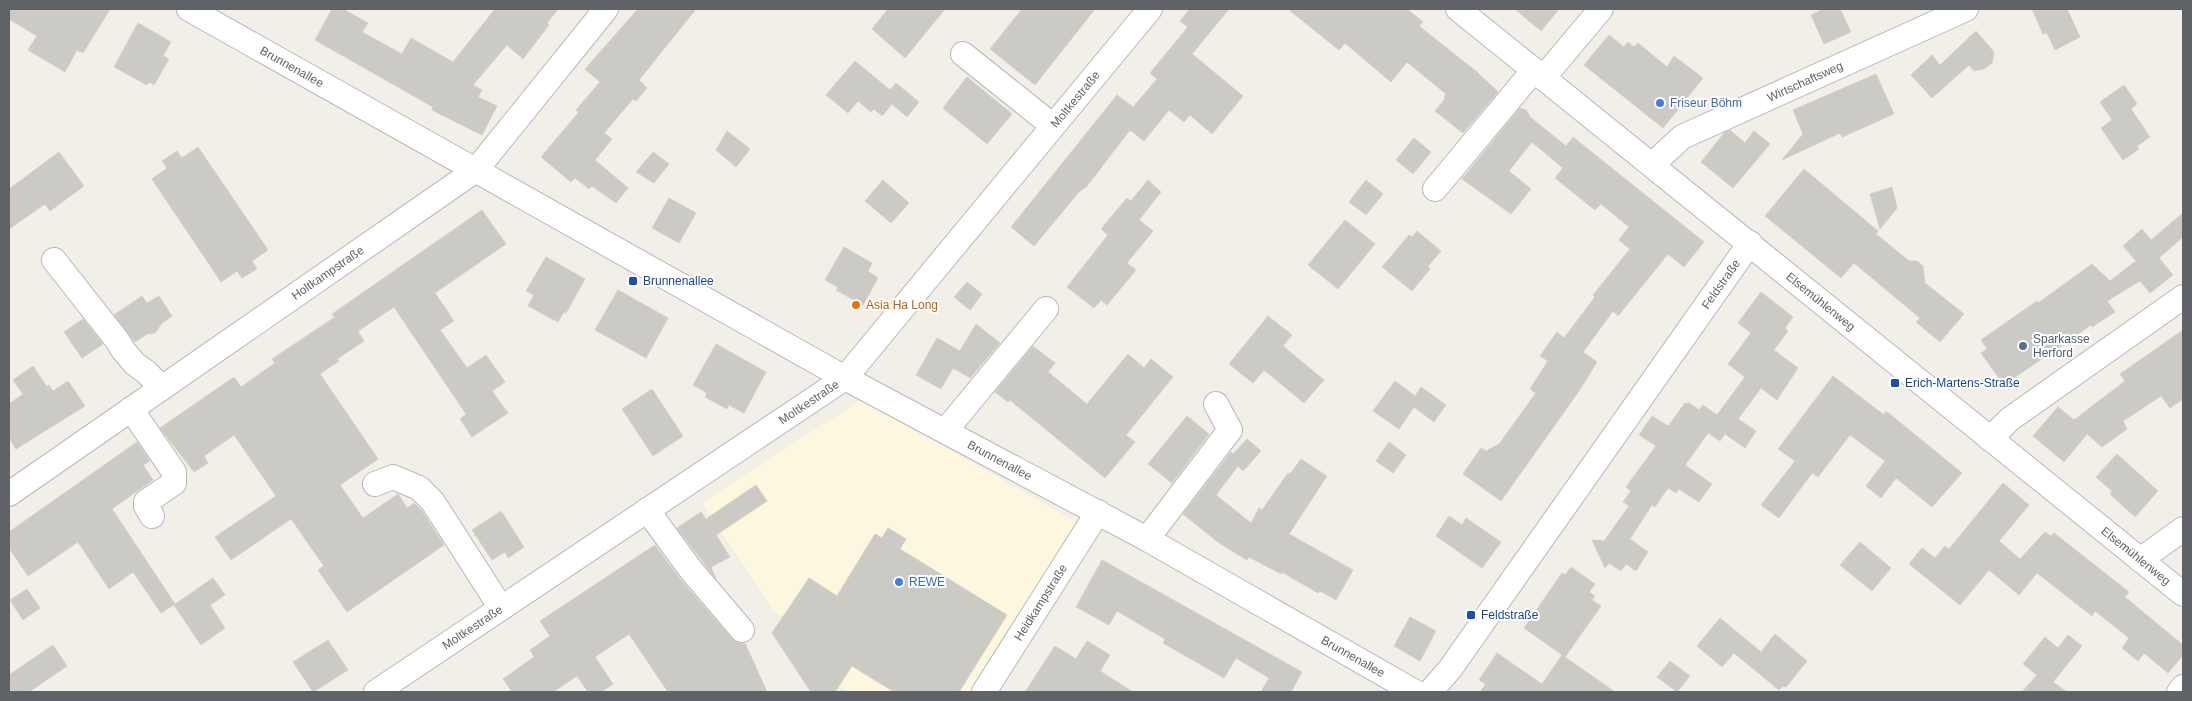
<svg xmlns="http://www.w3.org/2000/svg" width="2192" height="701" viewBox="0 0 2192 701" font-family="Arial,sans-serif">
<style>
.commercial{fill:#fef7e0}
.building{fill:#cccac5;stroke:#d6d1c6}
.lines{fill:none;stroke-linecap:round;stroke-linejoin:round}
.minor-casing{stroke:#b5b8bc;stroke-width:26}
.minor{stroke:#fff;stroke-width:24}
.shop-dot{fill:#3f7fe0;stroke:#fff;stroke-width:2}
.transit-dot{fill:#1a4fb4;stroke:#fff;stroke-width:2}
.food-dot{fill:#e8710a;stroke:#fff;stroke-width:2}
.service-dot{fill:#5c6f8a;stroke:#fff;stroke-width:2}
.labels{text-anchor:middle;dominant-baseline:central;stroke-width:4;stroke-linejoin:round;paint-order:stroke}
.street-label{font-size:12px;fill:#5f6368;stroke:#fff}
.shop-label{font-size:12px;fill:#366cbe;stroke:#fff;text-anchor:start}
.transit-label{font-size:12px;fill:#164399;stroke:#fff;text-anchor:start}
.food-label{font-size:12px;fill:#c56008;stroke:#fff;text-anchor:start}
.service-label{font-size:12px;fill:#4e5e75;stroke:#fff;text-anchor:start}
</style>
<rect width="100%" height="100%" fill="#f1efe8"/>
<polygon class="commercial" points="861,400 1082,525 977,692 848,692 833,683 789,621 775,612 702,503"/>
<g class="building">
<polygon points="9,9 110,9 83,53 77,50 65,72 28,50 37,36 9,19"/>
<polygon points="332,9 343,9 368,23 362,32 402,54 411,38 453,62 495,9 558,9 547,23 549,25 523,59 507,45 473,85 482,90 478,97 497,106 482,135 432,110 433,107 315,40"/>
<polygon points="638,9 696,9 639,80 647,88 636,101 633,99 604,133 612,139 595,160 628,188 616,203 592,186 589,189 575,178 571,182 541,157 579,112 576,110 600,82 585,69"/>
<polygon points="888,9 945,9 905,58 872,29"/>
<polygon points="1022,9 1095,9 1035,85 990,49"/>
<polygon points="1190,9 1229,9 1192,54 1243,96 1212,134 1190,115 1184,122 1169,110 1144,141 1130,130 1087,186 1079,192 1034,246 1011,227 1117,95 1133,107 1157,79 1150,73 1188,27 1180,21"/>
<polygon points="1288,9 1407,9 1423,22 1419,26 1477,72 1498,92 1463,133 1435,111 1445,99 1444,97 1446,94 1407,62 1391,82 1345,43 1339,50"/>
<polygon points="1515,9 1559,9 1541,31"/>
<polygon points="1824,9 1840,9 1851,32 1824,44 1811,15"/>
<polygon points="2032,9 2067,9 2080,37 2055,50 2047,33 2043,34"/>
<polygon points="138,23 171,42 163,56 169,59 154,85 149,82 147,85 114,67"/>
<polygon points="1976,31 1994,52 1992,63 1984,69 1974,71 1969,65 1932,98 1911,75 1932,55 1940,65"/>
<polygon points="1609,35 1624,47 1628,42 1634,47 1638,43 1667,67 1674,56 1703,78 1663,128 1584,65"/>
<polygon points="855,61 890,90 896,83 919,102 907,117 892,104 882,116 874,109 871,112 858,101 848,113 826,95"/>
<polygon points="1876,74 1894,114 1842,137 1840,133 1782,160 1803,134 1793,110"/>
<polygon points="967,77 1012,114 987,144 943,108"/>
<polygon points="2124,85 2137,104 2131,109 2150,137 2137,146 2139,149 2123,160 2101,128 2112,120 2100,102"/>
<polygon points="1520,108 1526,110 1530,117 1566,146 1573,137 1704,242 1684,267 1668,254 1618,316 1613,311 1583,352 1597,362 1579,391 1501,501 1463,474 1481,448 1486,451 1499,444 1536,393 1530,389 1548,361 1540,356 1557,332 1564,338 1595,297 1593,295 1630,249 1619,240 1629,227 1601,204 1595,210 1555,178 1563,168 1532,142 1509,171 1531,189 1511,214 1462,179"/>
<polygon points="1730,130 1745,143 1754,131 1770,144 1733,188 1701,162 1725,132"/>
<polygon points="727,131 750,149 736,167 716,150"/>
<polygon points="1414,138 1431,152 1413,174 1396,160"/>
<polygon points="198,147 268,250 252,261 257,269 242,278 237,271 221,282 152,179 167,168 162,161 177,151 182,158"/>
<polygon points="59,152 84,186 50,211 45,204 9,229 9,189"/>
<polygon points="653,152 669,164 654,183 636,172"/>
<polygon points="1804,169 1878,231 1876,234 1909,261 1917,261 1923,266 1925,283 1964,314 1940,342 1916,322 1920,318 1854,263 1841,278 1765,216"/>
<polygon points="883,180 909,203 891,223 865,201"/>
<polygon points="1148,180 1161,192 1139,220 1153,231 1127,263 1136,270 1107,305 1101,300 1094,308 1067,287 1108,235 1101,229 1127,198 1131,201"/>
<polygon points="1366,180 1383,194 1366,215 1349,202"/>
<polygon points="1892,187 1897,208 1880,229 1870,194"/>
<polygon points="669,198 696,213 679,243 652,228"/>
<polygon points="482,210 506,244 435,293 454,321 440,330 467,368 486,355 505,382 492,391 508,413 472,437 460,419 466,414 394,307 358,331 364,341 337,359 339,361 320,374 378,459 340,485 363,518 398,494 407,508 414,503 422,511 444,545 347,612 318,570 324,566 291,519 231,560 215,537 276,496 234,435 204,456 208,463 194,472 160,428 234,377 241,387 275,363 272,359 335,317 332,314"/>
<polygon points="2183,213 2183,237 2159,258 2173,275 2150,293 2140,281 2107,301 2115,312 2092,327 2091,325 2004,385 1981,353 1987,349 1981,340 2037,301 2038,303 2092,264 2110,281 2136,261 2123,246 2142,229 2151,240"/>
<polygon points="1345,220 1375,244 1338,289 1308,265"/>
<polygon points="1417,231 1441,251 1428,266 1430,269 1412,291 1382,267 1409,235 1412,237"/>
<polygon points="844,247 872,263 868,271 878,278 863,305 836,290 838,287 825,280"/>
<polygon points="546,257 585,279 566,313 564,312 558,322 528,306 534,295 526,291"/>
<polygon points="967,282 982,294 970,310 954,297"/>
<polygon points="618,290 668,318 646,358 595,330"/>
<polygon points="1761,292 1793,317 1785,328 1788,331 1774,350 1798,368 1777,400 1761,388 1738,419 1756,431 1745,448 1725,434 1720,441 1708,433 1685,465 1712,484 1699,502 1679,489 1676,493 1668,488 1655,507 1652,505 1630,539 1648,552 1636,571 1626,564 1621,571 1609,563 1605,568 1592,540 1604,541 1629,506 1623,502 1631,491 1626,487 1656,446 1639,435 1652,416 1668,426 1685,403 1687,404 1688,402 1699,410 1703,405 1717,415 1745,377 1728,364 1751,333 1738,323"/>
<polygon points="142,296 147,303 159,296 172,316 162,323 155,333 147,334 135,342 114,315"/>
<polygon points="1268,316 1292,335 1283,346 1324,380 1304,403 1264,370 1253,383 1229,364"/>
<polygon points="83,319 103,344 82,358 64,332"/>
<polygon points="976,324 1000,343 970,378 953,368 941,389 916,375 937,338 960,351"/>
<polygon points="2183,330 2183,399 2170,408 2161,396 2123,421 2127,429 2102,447 2087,434 2064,462 2033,436 2058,407 2074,420 2125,381 2120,374"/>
<polygon points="716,344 766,372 744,413 729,405 727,409 705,397 707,393 693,385"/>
<polygon points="1033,346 1055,363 1048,372 1087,404 1128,354 1144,368 1151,359 1173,377 1126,435 1135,442 1105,478 1010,400 1008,402 995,392"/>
<polygon points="33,366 47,387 49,385 53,391 68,381 85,406 16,449 9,438 9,404 23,394 13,380"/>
<polygon points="1833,376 1884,415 1886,411 1962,473 1932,507 1896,478 1881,498 1866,486 1885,461 1850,435 1818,477 1812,473 1779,518 1761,505 1795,461 1778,449"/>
<polygon points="1395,381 1415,396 1421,387 1446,405 1434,422 1414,407 1399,429 1373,411"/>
<polygon points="652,389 683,436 653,456 622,409"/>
<polygon points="1187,416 1209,434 1172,483 1148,464"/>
<polygon points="1247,439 1261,451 1243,471 1238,466 1216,495 1251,523 1259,508 1262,510 1288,473 1290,474 1301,459 1327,476 1289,534 1353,570 1336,600 1320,591 1318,593 1282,572 1281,574 1249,557 1247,560 1219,543 1183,514 1231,452 1233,454"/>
<polygon points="137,442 150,461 143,465 153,480 112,509 175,604 161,613 133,572 109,589 78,542 28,576 9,548 9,532"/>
<polygon points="1389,442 1406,455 1393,473 1376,461"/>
<polygon points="2117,454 2158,491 2135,517 2110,494 2112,491 2096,477"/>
<polygon points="2003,483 2029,505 1999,541 2020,559 2045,532 2051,536 2054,533 2129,592 2125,597 2183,645 2183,655 2168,673 2144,653 2138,661 2122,648 2129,638 2095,611 2092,616 2037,573 2019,595 1989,570 1960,605 1909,564 1922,548 1935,558 1945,546 1949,549"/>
<polygon points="756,485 767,501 716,535 730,557 711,567 716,579 677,528 701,512 706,519"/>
<polygon points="501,511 524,547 508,558 505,552 492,560 472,530"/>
<polygon points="1449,516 1462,525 1466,518 1501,542 1482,568 1436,536"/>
<polygon points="888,528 906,539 900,549 1007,615 959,692 894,692 852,666 835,692 811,692 772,633 809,578 837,596 875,534 882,538"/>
<polygon points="1860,542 1891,568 1872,591 1840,565"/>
<polygon points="655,545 680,579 732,639 738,643 745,643 767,692 668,692 629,634 595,657 613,684 601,692 588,692 577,676 553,692 512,692 503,679 534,657 530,650 550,636 540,621"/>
<polygon points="1102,560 1302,672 1291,692 1261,692 1269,678 1236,658 1224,678 1163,643 1165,639 1117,611 1109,625 1076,607"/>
<polygon points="1571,567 1595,584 1589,592 1595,596 1592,600 1601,606 1565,657 1524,628 1562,573 1565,575"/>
<polygon points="213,578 225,595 210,605 225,628 201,645 174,605"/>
<polygon points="27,589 40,608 23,620 10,600"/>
<polygon points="1410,617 1436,631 1420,661 1394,646"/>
<polygon points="1720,618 1761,652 1775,634 1807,661 1786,687 1783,686 1779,690 1734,653 1722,667 1697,646"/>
<polygon points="2068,635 2082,646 2053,682 2067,692 2022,692 2037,675 2023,664 2045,637 2058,648"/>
<polygon points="328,640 348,670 313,692 293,662"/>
<polygon points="1087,641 1110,655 1100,671 1133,692 1025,692 1055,646 1076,659"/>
<polygon points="53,645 67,666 29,692 9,692 9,675"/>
<polygon points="1497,653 1542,684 1562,655 1615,692 1480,692 1486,684 1479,680"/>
<polygon points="1670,661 1690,676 1677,692 1657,677"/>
</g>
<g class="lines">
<defs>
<g id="minor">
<path id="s1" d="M189 9 845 378 1147 539 1415 692"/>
<path id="s2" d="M1458 9 2183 594"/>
<polyline points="963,54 1053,126"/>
<polyline points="1543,78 1601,9"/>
<path id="s3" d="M1652 165 1682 137 1966 9"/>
<polyline points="1435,189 1534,70"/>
<polyline points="54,260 117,340 123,350 135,364 146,372 162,388"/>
<polyline points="131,409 174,472 174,483 146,502 146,506 152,516"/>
<polyline points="946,430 1046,309"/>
<polyline points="1990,439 2010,419 2183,297"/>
<polyline points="375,484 393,477 419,488 433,502 501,608"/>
<path id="s4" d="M9 494 476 170 606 9"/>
<polyline points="647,510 691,570 742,630"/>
<polyline points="1147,539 1230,430 1216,404"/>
<polyline points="2140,560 2183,529"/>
<path id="s5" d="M376 692 845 378 1150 9"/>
<path id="s6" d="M984 692 1098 512"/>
<path id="s7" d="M1430 692 1450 669 1750 243"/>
<polyline points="2179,692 2183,687"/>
</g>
</defs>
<use href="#minor" class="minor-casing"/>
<use href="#minor" class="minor"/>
</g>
<g class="shop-dot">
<circle cx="1660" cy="103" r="5"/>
<circle cx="899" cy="582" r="5"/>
</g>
<g class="transit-dot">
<rect x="628" y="276" width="10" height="10" rx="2.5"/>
<rect x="1890" y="378" width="10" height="10" rx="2.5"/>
<rect x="1466" y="610" width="10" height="10" rx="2.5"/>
</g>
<circle class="food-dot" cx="856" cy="305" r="5"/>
<circle class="service-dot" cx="2023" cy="346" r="5"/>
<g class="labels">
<g class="street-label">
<text stroke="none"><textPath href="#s1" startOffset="118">Brunnenallee</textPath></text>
<text stroke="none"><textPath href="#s3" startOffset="176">Wirtschaftsweg</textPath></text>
<text stroke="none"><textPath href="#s5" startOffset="926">Moltkestraße</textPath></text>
<text stroke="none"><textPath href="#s4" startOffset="388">Holtkampstraße</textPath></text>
<text stroke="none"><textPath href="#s7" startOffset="501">Feldstraße</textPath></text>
<text stroke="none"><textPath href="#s2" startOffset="466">Elsemühlenweg</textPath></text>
<text stroke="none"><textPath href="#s5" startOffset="521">Moltkestraße</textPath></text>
<text stroke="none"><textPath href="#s1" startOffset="928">Brunnenallee</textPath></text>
<text stroke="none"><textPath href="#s2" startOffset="871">Elsemühlenweg</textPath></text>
<text stroke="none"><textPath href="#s6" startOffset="106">Heidkampstraße</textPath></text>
<text stroke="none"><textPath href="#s5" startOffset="116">Moltkestraße</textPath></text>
<text stroke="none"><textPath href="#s1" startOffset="1332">Brunnenallee</textPath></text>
</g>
<g class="shop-label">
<text x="1670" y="103">Friseur Böhm</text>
<text x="909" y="582">REWE</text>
</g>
<g class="transit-label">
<text x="643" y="281">Brunnenallee</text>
<text x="1905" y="383">Erich-Martens-Straße</text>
<text x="1481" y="615">Feldstraße</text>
</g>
<g class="food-label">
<text x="866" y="305">Asia Ha Long</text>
</g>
<g class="service-label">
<text x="2033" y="339">Sparkasse<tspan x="2033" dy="14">Herford</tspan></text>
</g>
</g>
<rect width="2192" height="701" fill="none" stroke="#5f6368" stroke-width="20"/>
</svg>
